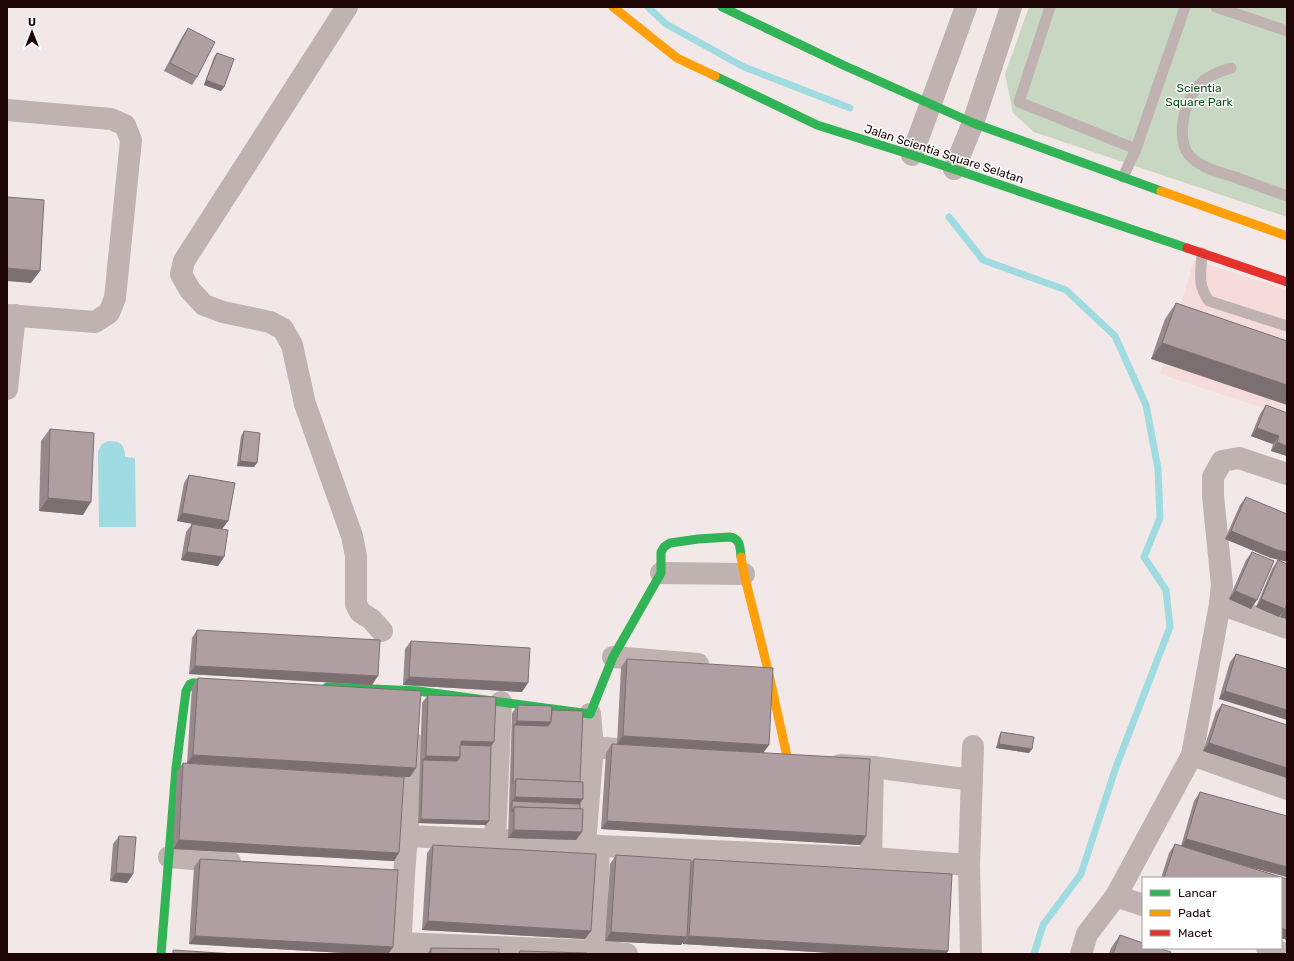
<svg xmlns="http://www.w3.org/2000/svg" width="1294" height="961" viewBox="0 0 1294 961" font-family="Rubik,sans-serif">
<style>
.built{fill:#f5dcda}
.green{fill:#c7d7c2}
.water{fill:#9fdbe1}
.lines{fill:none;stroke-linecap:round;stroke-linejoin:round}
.stream{stroke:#9fdbe1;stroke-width:7}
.lane{stroke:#bfb2b1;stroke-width:11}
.street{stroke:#bfb2b1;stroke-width:22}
.fast{stroke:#30b455;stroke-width:9}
.slow{stroke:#ff9f0a;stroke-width:9}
.jam{stroke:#e5322d;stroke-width:9}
.wall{fill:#97898b}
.shaded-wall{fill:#7b6f71}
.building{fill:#b09fa2;stroke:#7b6f71}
.labels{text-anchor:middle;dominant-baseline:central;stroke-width:3;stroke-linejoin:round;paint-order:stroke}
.park-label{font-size:12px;fill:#0b5313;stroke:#fff}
.street-label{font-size:12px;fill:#1e0505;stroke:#fff}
</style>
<rect width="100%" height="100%" fill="#f2e8e7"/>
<polygon class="built" points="1194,260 1287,290 1287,416 1160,374"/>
<polygon class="green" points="1029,7 1287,7 1287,217 1034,132 1013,113 1005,74"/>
<path class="water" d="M108 441C121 441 125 445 125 457L135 458 136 527H99L98 451 102 444Z"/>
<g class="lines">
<g class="stream">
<polyline points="648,7 666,24 744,67 850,108"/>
<polyline points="949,217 983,260 1066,290 1115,336 1146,405 1158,469 1160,518 1144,557 1166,590 1170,627 1116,767 1081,874 1043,925 1034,954"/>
</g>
<g class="lane">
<polyline points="1050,7 1019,102 1136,149 1185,7"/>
<polyline points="1216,7 1287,31"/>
<path d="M1231 68C1207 75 1195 83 1186 108 1182 122 1179 143 1189 155 1200 168 1220 172 1235 177 1253 184 1270 190 1287 196"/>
<polyline points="1123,177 1136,149"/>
<path d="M1202 253C1201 272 1197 285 1209 301L1287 326"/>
</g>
<g class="street">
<polyline points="347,7 184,261 181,274 190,290 204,305 223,312 270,322 283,329 292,345 305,404 352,536 356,556 356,604 360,612 371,619 382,631"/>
<polyline points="7,110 111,119 125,125 131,140 115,298 109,313 95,322 7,315"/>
<polyline points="912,155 966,7"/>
<polyline points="954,169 973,123 1011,7"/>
<polyline points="7,389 15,315"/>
<polyline points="661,573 744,574"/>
<polyline points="1220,604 1287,628"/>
<polyline points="613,657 698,664"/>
<polyline points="593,747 638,751"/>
<polyline points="1192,755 1287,789"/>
<polyline points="840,765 873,767 972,780"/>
<polyline points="407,836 585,844 599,846 871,858 969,865"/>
<polyline points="495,840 501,702"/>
<polyline points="585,844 593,747 590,714"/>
<polyline points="169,857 230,862"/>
<polyline points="871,858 873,767"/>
<polyline points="1116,896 1143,905"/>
<polyline points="400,943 596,951 627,954"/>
<polyline points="1267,948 1285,954"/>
<polyline points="400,954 404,875 414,744"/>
<polyline points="595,954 599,846"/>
<polyline points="971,954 969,865 973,746"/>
<polyline points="1081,954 1087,934 1116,896 1192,755 1220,604 1222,585 1213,496 1213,477 1222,461 1239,458 1287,474"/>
</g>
<g class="fast">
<polyline points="722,7 843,65 973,123 1161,191"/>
<polyline points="715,76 817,125 912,155 1187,248"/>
<path d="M327 687 418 691 590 714 613 657 661 573V552L664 547 670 543 698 539 730 537C741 539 740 548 741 557"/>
<polyline points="161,954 176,768 186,691 190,684 193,683 224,684"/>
</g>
<g class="slow">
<polyline points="613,7 677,58 715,76"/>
<polyline points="1161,191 1287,236"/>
<polyline points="741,557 744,574 768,670 788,761"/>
</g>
<polyline class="jam" points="1187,248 1287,282"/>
</g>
<g class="wall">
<polygon points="188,28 197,77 192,85 164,71 182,37"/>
<polygon points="217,53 224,87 221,91 204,85 214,57"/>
<polygon points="1176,303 1287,341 1151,359 1165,319"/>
<polygon points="1266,405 1287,456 1271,451 1273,444 1251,436 1260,414"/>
<polygon points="50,429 83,515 39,511 41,441"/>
<polygon points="244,431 254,467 237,466 241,436"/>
<polygon points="189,475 228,521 222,529 224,557 218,566 181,560 186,532 192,524 199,525 177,521 184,483"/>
<polygon points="1246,497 1271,558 1225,539 1240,505"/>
<polygon points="1252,552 1251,609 1229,599 1246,560"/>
<polygon points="1278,560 1287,564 1287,619 1280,617 1282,613 1279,617 1256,607 1272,569"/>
<polygon points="197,630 372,685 189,674 192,638"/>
<polygon points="411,641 522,692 403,685 405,649"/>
<polygon points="1236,654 1287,669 1219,699 1230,662"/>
<polygon points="627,659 769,745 763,753 617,744 621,667"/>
<polygon points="198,678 410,777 187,763 192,687"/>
<polygon points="428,695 494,742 491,746 486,825 418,823 422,703"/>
<polygon points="1222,704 1287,725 1287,778 1203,751 1216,712"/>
<polygon points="518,705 552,710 580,804 582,832 576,840 508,838 512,713"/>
<polygon points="1001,732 1032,749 1029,753 996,748 999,736"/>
<polygon points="612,744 866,836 860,845 601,829 606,753"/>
<polygon points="183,763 394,861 173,849 177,772"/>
<polygon points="1200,792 1287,816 1287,877 1228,861 1287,879 1287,940 1281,938 1281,878 1161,878 1169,853 1175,844 1181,846 1194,801"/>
<polygon points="119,836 133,874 127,883 110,881 113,844"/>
<polygon points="433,845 585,939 422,930 427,853"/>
<polygon points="616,855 691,862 694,859 948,951 946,954 848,954 683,944 683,941 681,945 605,941 610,864"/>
<polygon points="200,859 393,947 388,954 361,954 189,944 194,867"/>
<polygon points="1120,935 1170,954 1109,954 1111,948"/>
<polygon points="431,948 499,954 427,954"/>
</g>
<g class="shaded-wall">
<polygon points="206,80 224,87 221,91 204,85"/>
<polygon points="7,268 40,271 31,283 7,281"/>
<polygon points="1162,343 1287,385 1287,405 1151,359"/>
<polygon points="1257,428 1279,436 1273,444 1251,436"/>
<polygon points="1277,442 1287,446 1287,456 1271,451"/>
<polygon points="240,461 257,463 254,467 237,466"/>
<polygon points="48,498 91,502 83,515 39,511"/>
<polygon points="182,513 228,521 222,529 177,521"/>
<polygon points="1231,531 1287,552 1287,562 1271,558 1225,539"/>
<polygon points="187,552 224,557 218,566 181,560"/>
<polygon points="1235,591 1257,600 1251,609 1229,599"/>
<polygon points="1261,599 1285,609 1279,617 1256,607"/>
<polygon points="1286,608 1287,608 1287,619 1280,617"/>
<polygon points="195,666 378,676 372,685 189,674"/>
<polygon points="409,677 528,683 522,692 403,685"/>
<polygon points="1225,691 1287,710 1287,720 1219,699"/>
<polygon points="517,721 551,722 545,730 514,725"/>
<polygon points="623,736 769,745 763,753 617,744"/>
<polygon points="461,741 494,742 488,750 458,749"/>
<polygon points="1209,743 1287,768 1287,778 1203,751"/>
<polygon points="999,744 1032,749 1029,753 996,748"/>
<polygon points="193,755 416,768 410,777 187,763"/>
<polygon points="426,756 460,757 454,765 423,760"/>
<polygon points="515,797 583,799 577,808 512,801"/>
<polygon points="421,819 489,821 486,825 418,823"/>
<polygon points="607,821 866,836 860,845 601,829"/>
<polygon points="514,830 582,832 576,840 508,838"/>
<polygon points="1186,839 1287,867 1287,877 1181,848"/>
<polygon points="179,840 399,853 394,861 173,849"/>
<polygon points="116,873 133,874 127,883 110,881"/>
<polygon points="428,921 591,931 585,939 422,930"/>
<polygon points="1281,928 1287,930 1287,940 1281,938"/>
<polygon points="611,932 687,937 681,945 605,941"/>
<polygon points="195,936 393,947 388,954 361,954 189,944"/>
<polygon points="689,936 948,951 946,954 848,954 683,944"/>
</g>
<g class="building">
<polygon points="188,28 215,42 197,77 170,63"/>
<polygon points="217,53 234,59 224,87 206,80"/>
<polygon points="7,197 44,200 40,271 7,268"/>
<polygon points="1176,303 1287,341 1287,385 1162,343"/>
<polygon points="1266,405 1287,413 1287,446 1277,442 1279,436 1257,428"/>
<polygon points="50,429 94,433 91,502 48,498"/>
<polygon points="244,431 260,433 257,463 240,461"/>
<polygon points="189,475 235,483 228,521 182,513"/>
<polygon points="1246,497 1287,514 1287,552 1277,550 1231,531"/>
<polygon points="192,524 228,530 224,557 187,552"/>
<polygon points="1252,552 1274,561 1257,600 1235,591"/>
<polygon points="1278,560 1287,564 1287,604 1285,609 1261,599"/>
<polygon points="197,630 380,640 378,676 195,666"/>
<polygon points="411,641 530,648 528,683 409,677"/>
<polygon points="1236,654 1287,669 1287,710 1225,691"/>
<polygon points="627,659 773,668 769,745 623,736"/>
<polygon points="198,678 421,691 416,768 193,755"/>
<polygon points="428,695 496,697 494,742 461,741 460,757 426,756"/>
<polygon points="1222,704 1287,725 1287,768 1209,743"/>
<polygon points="518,705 552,706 551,722 517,721"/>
<polygon points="552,710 583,711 580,782 516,779 513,784 514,725 548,726 551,722"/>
<polygon points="1001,732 1034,737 1032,749 999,744"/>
<polygon points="612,744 870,759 866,836 607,821"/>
<polygon points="460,745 491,746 489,821 421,819 423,760 457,761 460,757"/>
<polygon points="183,763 404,777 399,853 179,840"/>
<polygon points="516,779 583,782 583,799 515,797"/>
<polygon points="1200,792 1287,816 1287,867 1186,839"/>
<polygon points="512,801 580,804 580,809 514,807 512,812"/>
<polygon points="514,807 583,809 582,832 514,830"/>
<polygon points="119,836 136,837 133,874 116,873"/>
<polygon points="1175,844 1287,879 1287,930 1281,928 1281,878 1164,878"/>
<polygon points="433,845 596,854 591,931 428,921"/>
<polygon points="616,855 691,860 687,937 611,932"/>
<polygon points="200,859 398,870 393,947 195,936"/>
<polygon points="694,859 952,874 948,951 689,936"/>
<polygon points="1120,935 1143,943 1143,948 1158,948 1171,952 1170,954 1113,954"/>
<polygon points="431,948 499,949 499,954 431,954"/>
<polygon points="173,950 234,954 173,954"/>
<polygon points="520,951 587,953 587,954 519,954"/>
</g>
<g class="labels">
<g class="park-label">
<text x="1199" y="88">Scientia<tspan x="1199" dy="14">Square Park</tspan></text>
</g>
<g class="street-label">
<text transform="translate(944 154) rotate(18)">Jalan Scientia Square Selatan</text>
</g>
</g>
<rect width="1294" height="961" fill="none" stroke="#1e0505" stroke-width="16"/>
<rect x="1142" y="877" width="140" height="72" fill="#ffffff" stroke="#a59b9b"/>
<rect x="1150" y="890" width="20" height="6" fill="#30b455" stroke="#a59b9b"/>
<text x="1178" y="897" font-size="12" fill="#1e0505">Lancar</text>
<rect x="1150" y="910" width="20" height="6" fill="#ff9f0a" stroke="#a59b9b"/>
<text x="1178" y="917" font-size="12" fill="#1e0505">Padat</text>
<rect x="1150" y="930" width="20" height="6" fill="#e5322d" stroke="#a59b9b"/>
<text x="1178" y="937" font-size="12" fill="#1e0505">Macet</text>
<g transform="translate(32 32)" stroke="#ffffff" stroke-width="3" paint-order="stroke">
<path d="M0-3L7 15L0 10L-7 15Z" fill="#1e0505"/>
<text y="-6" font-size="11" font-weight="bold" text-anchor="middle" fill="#1e0505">U</text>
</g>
</svg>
